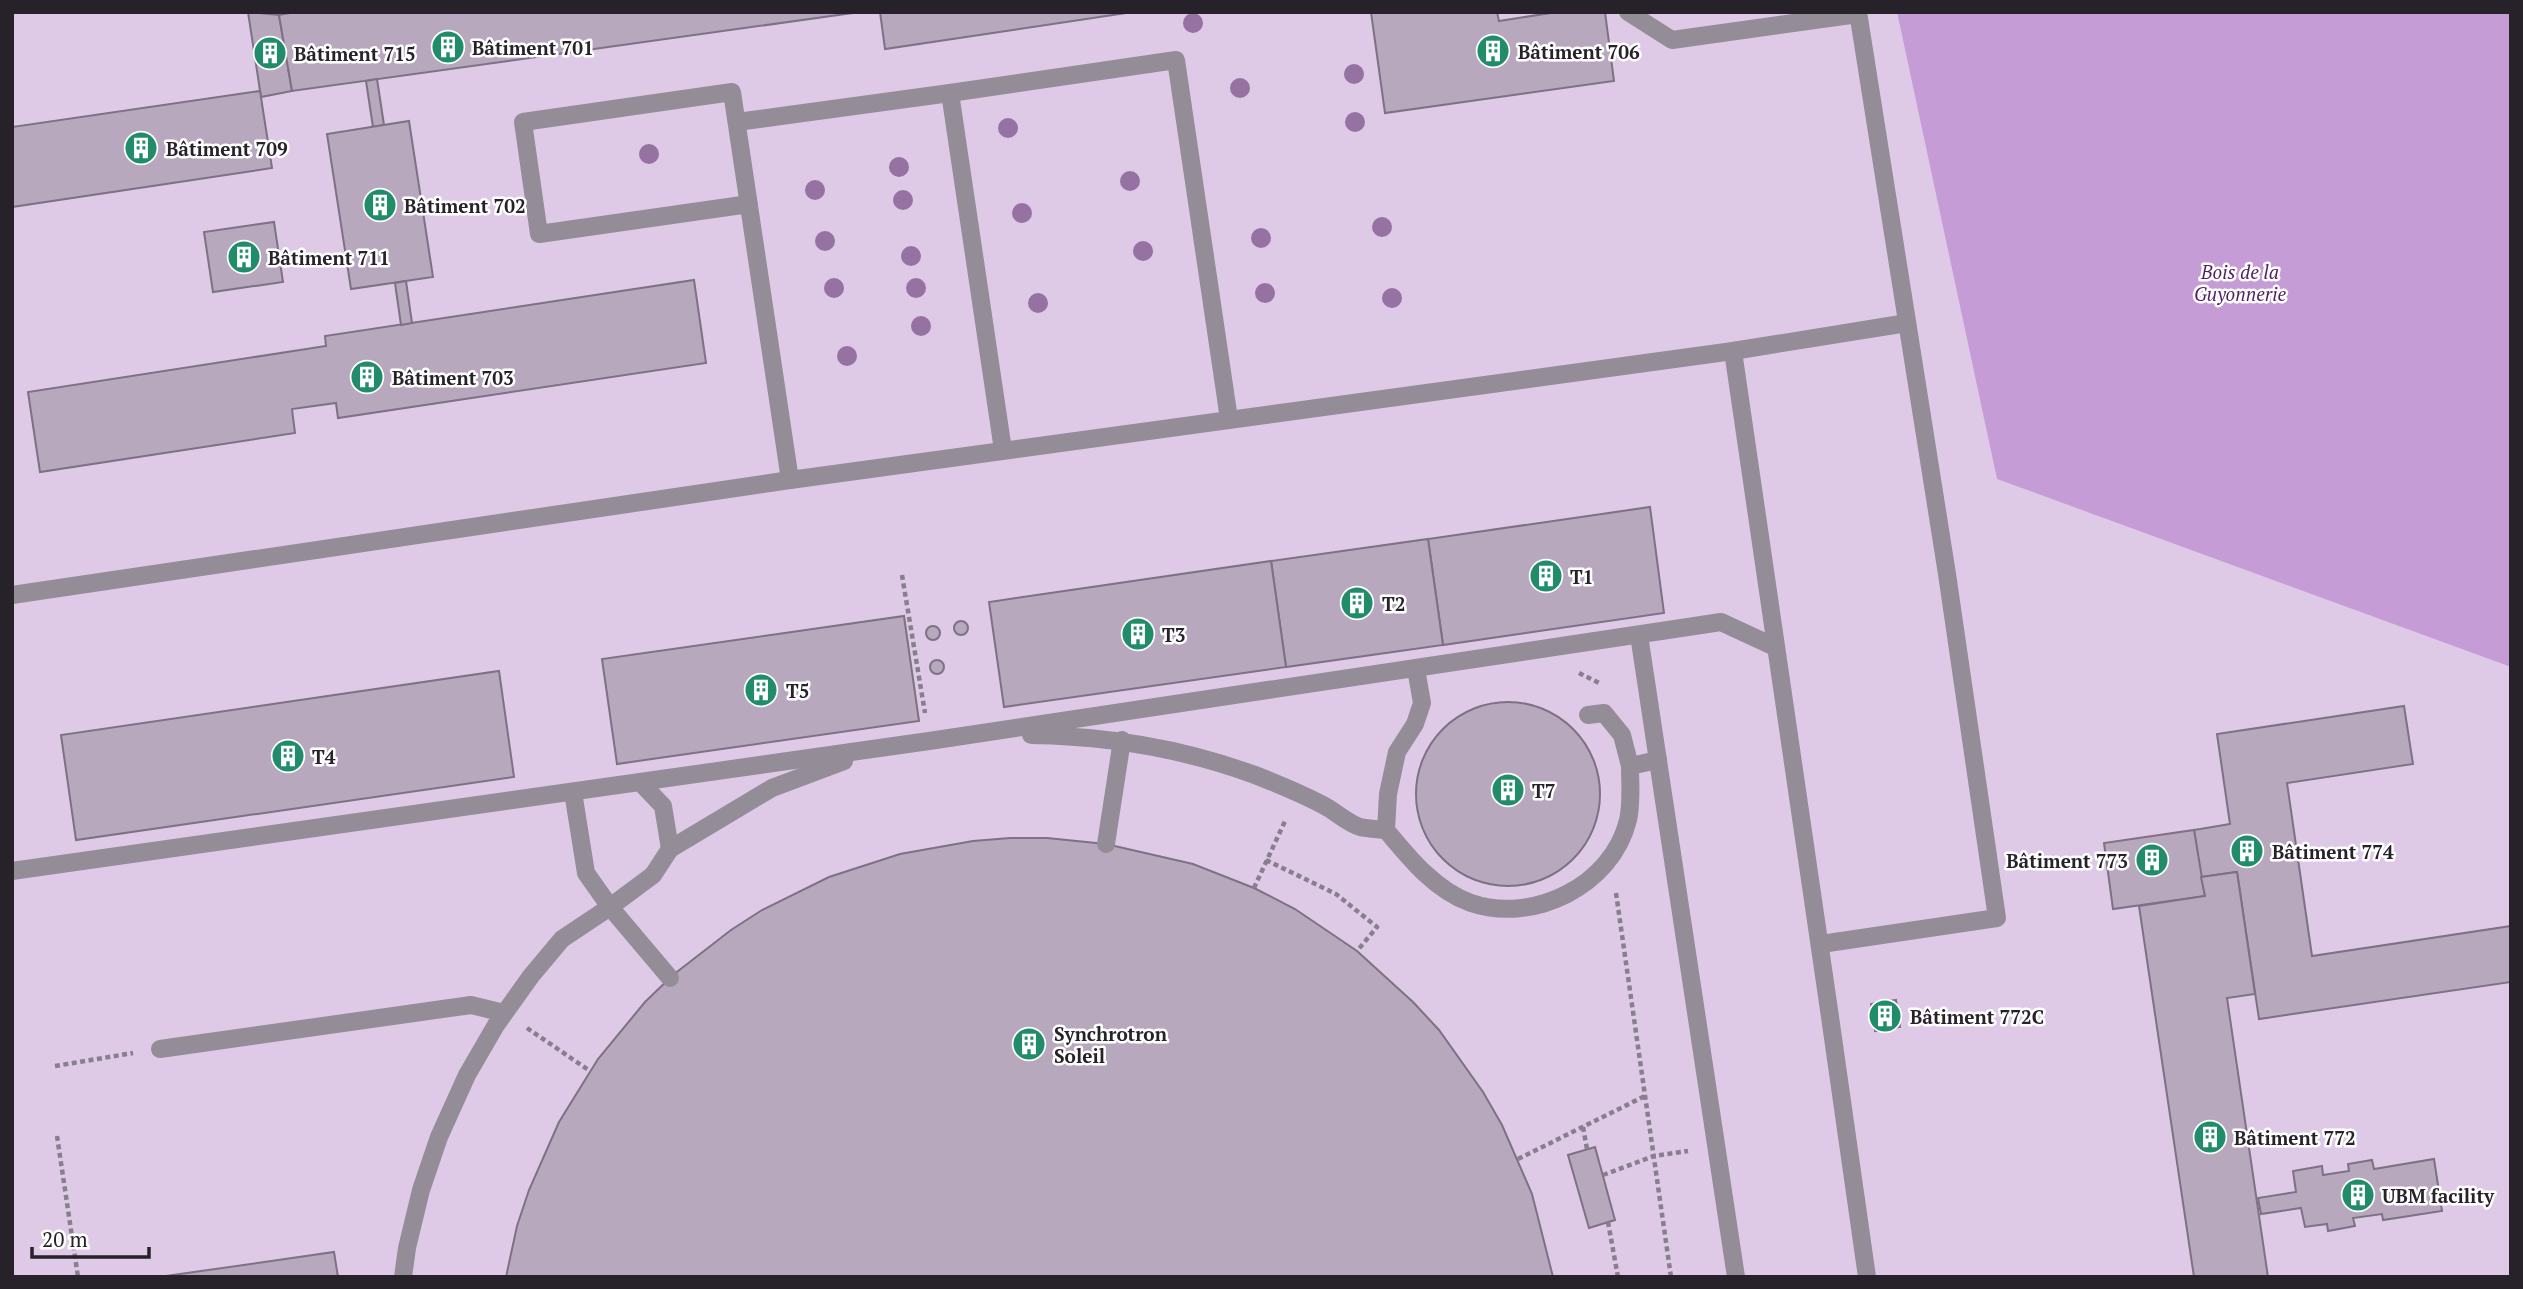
<svg xmlns="http://www.w3.org/2000/svg" width="2523" height="1289" viewBox="0 0 2523 1289" font-family="'PT Serif',serif">
<style>
.built{fill:#decae6}
.forest{fill:#c59cd5}
.building{fill:#b7a8be;stroke:#7f7185;stroke-width:2}
.lines{fill:none;stroke-linecap:round;stroke-linejoin:round}
.path{stroke:#887e8d;stroke-width:4.5;stroke-dasharray:5 3.5;stroke-linecap:butt}
.service{stroke:#948d97;stroke-width:18}
.tree{fill:#9572a2}
.labels{text-anchor:middle;dominant-baseline:central;stroke-width:5;stroke-linejoin:round;paint-order:stroke}
.poi-label{font-size:19px;font-weight:bold;fill:#27222a;stroke:#fff;text-anchor:start}
.park-label{font-size:19px;font-style:italic;fill:#511f63;stroke:#fff}
</style>
<rect width="100%" height="100%" fill="#e8d8ee"/>
<polygon class="built" points="12,12 1897,12 1997,479 2511,667 2511,1277 12,1277"/>
<polygon class="forest" points="1897,12 2511,12 2511,667 1997,479"/>
<g class="building">
<polygon points="248,12 279,15 292,91 261,97"/>
<polygon points="295,12 860,12 292,91 279,15"/>
<polygon points="880,12 1133,12 885,49"/>
<polygon points="1371,12 1497,12 1499,21 1557,12 1605,12 1614,81 1385,113"/>
<polygon points="377,79 384,125 373,127 366,81"/>
<polygon points="260,91 272,168 12,207 12,127"/>
<polygon points="409,121 433,277 351,289 327,134"/>
<polygon points="274,222 283,282 213,292 204,232"/>
<polygon points="694,280 706,363 338,418 336,403 292,409 295,433 40,472 28,392 326,346 325,336"/>
<polygon points="406,281 412,323 401,325 395,283"/>
<polygon points="1650,507 1664,613 1443,645 1428,539"/>
<polygon points="1428,539 1443,645 1286,667 1271,561"/>
<polygon points="1271,561 1286,667 1004,707 989,602"/>
<polygon points="904,616 919,721 617,764 602,659"/>
<circle cx="961" cy="628" r="7"/>
<circle cx="933" cy="633" r="7"/>
<circle cx="937" cy="667" r="7"/>
<polygon points="499,671 514,777 76,840 61,735"/>
<circle cx="1508" cy="794" r="92"/>
<polygon points="2404,706 2413,764 2287,783 2312,956 2511,926 2511,982 2259,1019 2237,872 2201,877 2194,830 2230,824 2217,734"/>
<polygon points="2194,830 2205,896 2113,909 2104,843"/>
<polygon points="1010,838 1047,838 1106,844 1193,864 1254,888 1295,909 1357,951 1413,1002 1439,1030 1483,1092 1502,1125 1532,1194 1553,1277 506,1277 517,1226 529,1190 559,1122 598,1059 645,1002 673,975 731,930 762,910 829,877 900,854 973,841"/>
<polygon points="2237,872 2255,994 2227,998 2268,1277 2194,1277 2139,906 2205,896 2201,877"/>
<polygon points="1896,1000 1900,1027 1875,1031 1871,1004"/>
<polygon points="1595,1147 1615,1220 1589,1228 1568,1155"/>
<polygon points="2434,1159 2442,1211 2383,1220 2382,1214 2353,1218 2355,1226 2328,1231 2327,1224 2305,1227 2301,1208 2261,1214 2258,1198 2296,1192 2293,1171 2322,1166 2323,1175 2349,1171 2348,1164 2372,1160 2374,1169"/>
<polygon points="334,1252 338,1277 159,1277"/>
</g>
<g class="lines">
<g class="path">
<polyline points="902,575 925,713"/>
<polyline points="1579,673 1599,683"/>
<polyline points="1266,860 1336,894 1377,927 1357,951"/>
<polyline points="1254,888 1286,819"/>
<polyline points="1616,893 1671,1277"/>
<polyline points="527,1028 590,1071"/>
<polyline points="55,1066 133,1053"/>
<polyline points="1583,1127 1587,1149"/>
<polyline points="57,1136 78,1277"/>
<polyline points="1518,1159 1645,1096"/>
<polyline points="1603,1175 1654,1156 1688,1151"/>
<polyline points="1608,1222 1618,1277"/>
</g>
<g class="service">
<polyline points="1628,12 1672,40 1858,14"/>
<polyline points="950,93 1176,60 1229,419"/>
<polyline points="737,122 950,93 1003,450"/>
<polyline points="749,204 539,234 523,122 732,92 790,480"/>
<path d="M1733 351C1777 659 1824 968 1867 1277"/>
<polyline points="12,595 790,480 1733,351 1907,323"/>
<polyline points="1639,635 1736,1277"/>
<path d="M1416 669 1422 703 1415 724 1397 752 1388 794 1386 830C1409 858 1436 891 1471 903 1533 924 1612 886 1628 820 1632 803 1630 784 1630 766L1658 760"/>
<polyline points="1588,715 1604,713 1622,735 1630,766"/>
<path d="M1031 735C1109 736 1181 748 1255 775 1278 784 1302 794 1323 805 1335 811 1347 823 1360 827 1368 829 1378 829 1386 830"/>
<polyline points="640,782 663,806 670,849"/>
<polyline points="573,792 586,873 610,907 670,978"/>
<polyline points="1106,844 1122,740"/>
<polyline points="12,871 929,741 1721,622 1775,647"/>
<polyline points="1821,944 1997,918 1947,574 1858,12"/>
<polyline points="160,1049 471,1005 504,1013"/>
<polyline points="403,1277 407,1248 421,1190 439,1137 467,1075 496,1025 531,976 562,939 610,907 653,875 670,849 772,788 844,761"/>
</g>
</g>
<g class="tree">
<circle cx="1193" cy="23" r="10"/>
<circle cx="1354" cy="74" r="10"/>
<circle cx="1240" cy="88" r="10"/>
<circle cx="1355" cy="122" r="10"/>
<circle cx="1008" cy="128" r="10"/>
<circle cx="649" cy="154" r="10"/>
<circle cx="899" cy="167" r="10"/>
<circle cx="1130" cy="181" r="10"/>
<circle cx="815" cy="190" r="10"/>
<circle cx="903" cy="200" r="10"/>
<circle cx="1022" cy="213" r="10"/>
<circle cx="1382" cy="227" r="10"/>
<circle cx="1261" cy="238" r="10"/>
<circle cx="825" cy="241" r="10"/>
<circle cx="1143" cy="251" r="10"/>
<circle cx="911" cy="256" r="10"/>
<circle cx="834" cy="288" r="10"/>
<circle cx="916" cy="288" r="10"/>
<circle cx="1265" cy="293" r="10"/>
<circle cx="1392" cy="298" r="10"/>
<circle cx="1038" cy="303" r="10"/>
<circle cx="921" cy="326" r="10"/>
<circle cx="847" cy="356" r="10"/>
</g>
<defs>
<symbol id="building-disc" viewBox="-11 -11 22 22"><circle r="9.5" fill="#218c69" stroke="#fff"/><path d="M-4-6H4V6H1V3H-1V6H-4ZM-2.5-4.3h1.7v1.8h-1.7ZM.8-4.3h1.7v1.8H.8ZM-2.5-1h1.7V.8h-1.7ZM.8-1h1.7V.8H.8Z" fill="#fff"/></symbol>
</defs>
<g fill-rule="evenodd">
<use href="#building-disc" x="429" y="28" width="38" height="38"/>
<use href="#building-disc" x="1474" y="32" width="38" height="38"/>
<use href="#building-disc" x="251" y="34" width="38" height="38"/>
<use href="#building-disc" x="122" y="129" width="38" height="38"/>
<use href="#building-disc" x="361" y="186" width="38" height="38"/>
<use href="#building-disc" x="225" y="238" width="38" height="38"/>
<use href="#building-disc" x="348" y="358" width="38" height="38"/>
<use href="#building-disc" x="1527" y="557" width="38" height="38"/>
<use href="#building-disc" x="1338" y="584" width="38" height="38"/>
<use href="#building-disc" x="1119" y="615" width="38" height="38"/>
<use href="#building-disc" x="742" y="671" width="38" height="38"/>
<use href="#building-disc" x="269" y="737" width="38" height="38"/>
<use href="#building-disc" x="1489" y="771" width="38" height="38"/>
<use href="#building-disc" x="2228" y="832" width="38" height="38"/>
<use href="#building-disc" x="2133" y="841" width="38" height="38"/>
<use href="#building-disc" x="1866" y="997" width="38" height="38"/>
<use href="#building-disc" x="1010" y="1025" width="38" height="38"/>
<use href="#building-disc" x="2191" y="1118" width="38" height="38"/>
<use href="#building-disc" x="2339" y="1176" width="38" height="38"/>
</g>
<g class="labels">
<g class="poi-label">
<text x="472" y="47">Bâtiment 701</text>
<text x="1518" y="51">Bâtiment 706</text>
<text x="294" y="53">Bâtiment 715</text>
<text x="166" y="148">Bâtiment 709</text>
<text x="404" y="205">Bâtiment 702</text>
<text x="268" y="257">Bâtiment 711</text>
<text x="392" y="377">Bâtiment 703</text>
<text x="1570" y="576">T1</text>
<text x="1382" y="603">T2</text>
<text x="1162" y="634">T3</text>
<text x="786" y="690">T5</text>
<text x="312" y="756">T4</text>
<text x="1532" y="790">T7</text>
<text x="2272" y="851">Bâtiment 774</text>
<text x="2128" y="860" text-anchor="end">Bâtiment 773</text>
<text x="1910" y="1016">Bâtiment 772C</text>
<text x="1054" y="1033">Synchrotron<tspan x="1054" dy="22">Soleil</tspan></text>
<text x="2234" y="1137">Bâtiment 772</text>
<text x="2382" y="1195">UBM facility</text>
</g>
<g class="park-label">
<text x="2240" y="271">Bois de la<tspan x="2240" dy="22">Guyonnerie</tspan></text>
</g>
</g>
<rect width="2523" height="1289" fill="none" stroke="#27222a" stroke-width="28"/>
<path d="M32 1247v10h117v-10" fill="none" stroke="#27222a" stroke-width="3.5"/>
<text x="42" y="1247" font-size="21" fill="#27222a" stroke="#ffffff" stroke-width="5" paint-order="stroke">20 m</text>
</svg>
